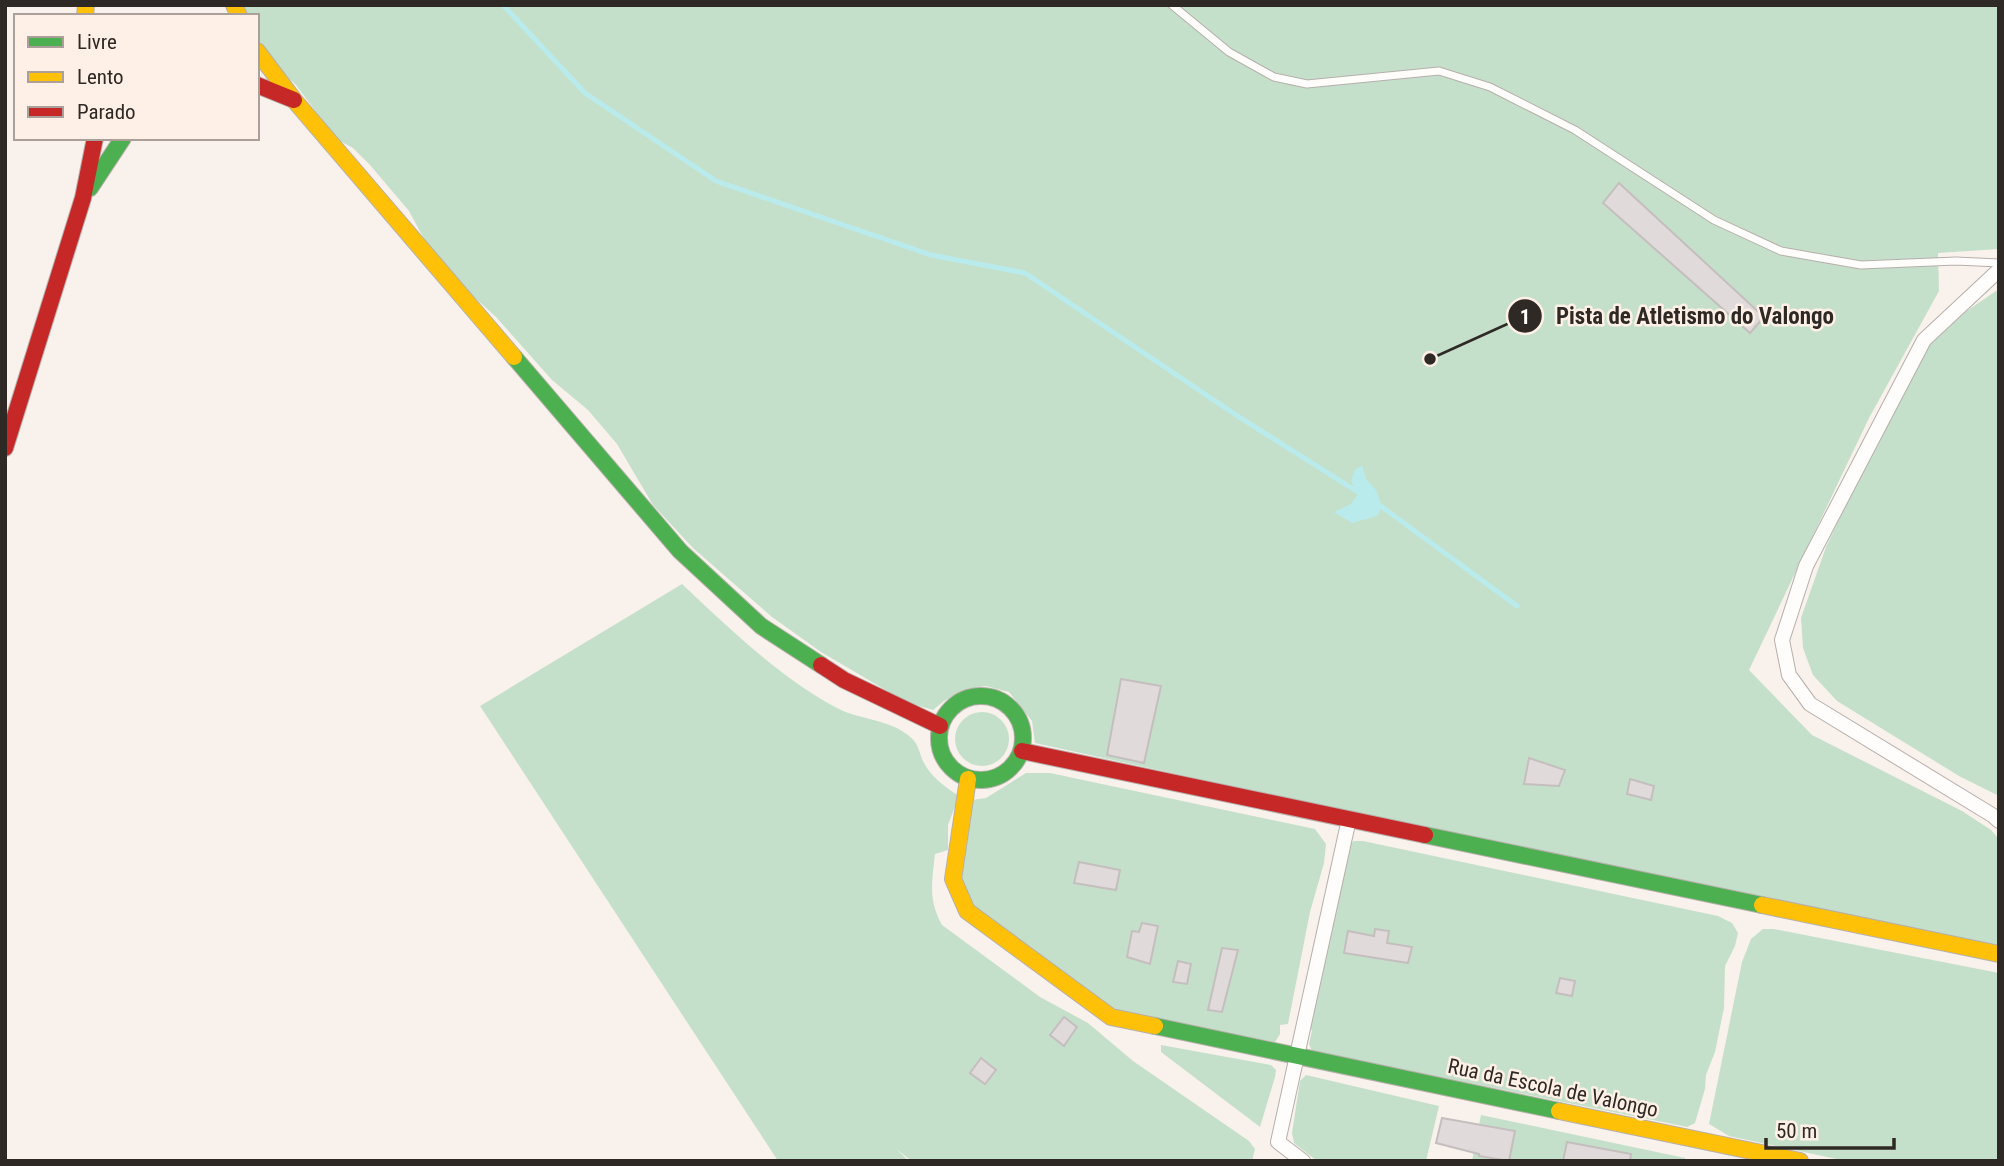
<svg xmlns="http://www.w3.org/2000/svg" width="2004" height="1166" viewBox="0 0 2004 1166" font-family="'Roboto Condensed',sans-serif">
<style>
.green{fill:#c5e0ca}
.water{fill:#b9ebed}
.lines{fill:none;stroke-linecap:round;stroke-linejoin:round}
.stream{stroke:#b9ebed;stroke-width:5}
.building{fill:#e1dada;stroke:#c5bebe;stroke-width:2}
.lane-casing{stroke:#b6afab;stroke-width:9}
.street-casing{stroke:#b6afab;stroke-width:16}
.fast-casing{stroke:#b6afab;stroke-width:18}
.slow-casing{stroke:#b6afab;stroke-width:18}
.jam-casing{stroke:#b6afab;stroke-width:18}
.lane{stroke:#fefdfc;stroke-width:7}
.street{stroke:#fefdfc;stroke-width:14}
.fast{stroke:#4caf50;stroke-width:16}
.slow{stroke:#ffc107;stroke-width:16}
.jam{stroke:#c62828;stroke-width:16}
.labels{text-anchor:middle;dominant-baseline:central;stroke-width:5;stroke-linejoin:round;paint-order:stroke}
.street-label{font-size:21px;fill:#2f2925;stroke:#fef0e7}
.leader{fill:none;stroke:#2f2925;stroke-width:2.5}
.callout-dot{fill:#2f2925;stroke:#fef0e7;stroke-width:2.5}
.mark-label{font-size:21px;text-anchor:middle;font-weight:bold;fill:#fff}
.callout-label{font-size:23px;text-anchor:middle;font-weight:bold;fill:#2f2925;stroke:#fef0e7;stroke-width:5;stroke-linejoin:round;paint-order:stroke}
</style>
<rect width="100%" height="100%" fill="#f9f1ec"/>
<g class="green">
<polygon points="241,5 1999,5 1999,249 1938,253 1939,291 1869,418 1749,670 1812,735 1962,811 1991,830 1999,839 1999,954 1035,743 1032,721 1009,692 986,686 966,689 944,701 933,710 906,702 821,652 772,617 693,548 653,505 617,444 588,410 552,380 496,317 464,288 423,237 409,211 370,165 353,148 336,139 296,85 257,49 257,16 244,16"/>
<polygon points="1999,289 1999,796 1959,776 1837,701 1813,675 1803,648 1801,618 1826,547 1924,340"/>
<path d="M682 584C730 629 777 675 835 707 856 719 886 719 905 733 922 744 917 753 927 768 935 780 947 788 959 796L948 825V850L935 854C932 882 928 900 942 925L1040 997 1088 1023 1133 1061 1249 1141 1255 1149 1252 1161H912L896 1149 909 1161H778L480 706Z"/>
<circle cx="982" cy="739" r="27"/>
<polygon points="1026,773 1050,773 1315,829 1326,844 1324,863 1310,912 1288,1024 1280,1025 1280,1034 1275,1042 1116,1011 967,911 953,879 965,801 986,798"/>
<polygon points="1354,841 1363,841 1718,916 1732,923 1738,933 1735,946 1725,966 1724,1008 1715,1052 1706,1075 1705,1089 1695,1123 1687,1127 1312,1051 1309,1044 1312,1030 1303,1026 1342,850"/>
<polygon points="1763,929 1774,929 1999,973 1999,1161 1846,1161 1729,1136 1709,1124 1742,962 1751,939"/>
<polygon points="1161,1045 1271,1065 1276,1070 1275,1077 1260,1127 1161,1052"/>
<polygon points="1306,1075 1439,1106 1426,1161 1317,1161 1294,1143 1292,1133 1300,1081"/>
<polygon points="1481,1115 1685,1158 1684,1161 1472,1161"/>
</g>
<polygon class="water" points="1362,465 1366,479 1376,490 1382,507 1377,516 1352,523 1334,512 1351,504 1358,494 1351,481 1355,470"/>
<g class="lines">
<g class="stream">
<polyline points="503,5 585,93 716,181 931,255 1025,273 1239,417 1361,494"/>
<polyline points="1378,504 1517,606"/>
</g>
</g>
<g class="building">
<polygon points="1619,183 1764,317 1750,333 1603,203"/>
<polygon points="1121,679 1161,686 1144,763 1107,755"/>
<polygon points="1529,758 1565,770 1559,786 1524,784"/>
<polygon points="1630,779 1654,786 1651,800 1627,794"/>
<polygon points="1079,862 1120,870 1116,890 1074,883"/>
<polygon points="1142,923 1158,926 1150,964 1127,957 1132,931 1139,932"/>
<polygon points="1375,929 1389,931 1387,943 1412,947 1408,963 1344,953 1348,931 1374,936"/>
<polygon points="1222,948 1238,950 1222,1012 1208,1010"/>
<polygon points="1178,961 1191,964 1187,984 1173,982"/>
<polygon points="1560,978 1575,981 1572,996 1556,993"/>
<polygon points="1064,1017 1077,1027 1064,1046 1050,1035"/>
<polygon points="981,1058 996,1070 985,1084 970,1073"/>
<polygon points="1442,1118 1515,1131 1509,1161 1479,1156 1479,1154 1436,1143"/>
<polygon points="1567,1142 1631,1154 1630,1161 1563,1161"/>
</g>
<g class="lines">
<defs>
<polyline id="lane" points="1172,5 1229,52 1274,77 1307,84 1439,71 1490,87 1575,130 1714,220 1781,251 1861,265 1956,261 1999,263"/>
<g id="street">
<polyline points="1999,270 1924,340 1806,566 1782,640 1789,675 1810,704 1992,815 1999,821"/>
<polyline points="1303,1161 1278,1142 1349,819"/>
</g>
<g id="fast">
<polyline points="90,188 123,138"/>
<polyline points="514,357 680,551 761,626 821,665"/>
<circle cx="981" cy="738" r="42"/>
<polyline points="1425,835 1762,905"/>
<polyline points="1155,1026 1559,1111"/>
</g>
<g id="slow">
<polyline points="234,5 239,16"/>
<polyline points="85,16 86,5"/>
<polyline points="257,51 294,100 514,357"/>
<polyline points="968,779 953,879 967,911 1111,1017 1155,1026"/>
<polyline points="1762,905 1999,954"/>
<polyline points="1559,1111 1800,1161"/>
</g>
<g id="jam">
<polyline points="257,85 294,100"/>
<polyline points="5,448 83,198 95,138"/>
<polyline points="821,665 844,680 940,726"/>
<polyline points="1022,751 1425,835"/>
</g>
</defs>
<use href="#lane" class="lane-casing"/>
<use href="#street" class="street-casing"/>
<use href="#fast" class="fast-casing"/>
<use href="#slow" class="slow-casing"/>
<use href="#jam" class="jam-casing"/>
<use href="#lane" class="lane"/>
<use href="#street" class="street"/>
<use href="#fast" class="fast"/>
<use href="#slow" class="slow"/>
<use href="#jam" class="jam"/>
</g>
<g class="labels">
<g class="street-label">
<text transform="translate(1553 1088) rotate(12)">Rua da Escola de Valongo</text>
</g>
</g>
<path class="leader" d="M1430 359L1525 316"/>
<g class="callout-dot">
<circle cx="1430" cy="359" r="7"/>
<circle cx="1525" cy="316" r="18"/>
</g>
<g class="mark-label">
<text x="1525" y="324">1</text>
</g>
<g class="callout-label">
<text x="1695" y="324">Pista de Atletismo do Valongo</text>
</g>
<rect width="2004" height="1166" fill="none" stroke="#2f2925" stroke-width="14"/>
<rect x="14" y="14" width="245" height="126" fill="#fef0e7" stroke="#aba099" stroke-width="2"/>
<rect x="28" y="37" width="35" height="10" fill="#4caf50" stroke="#aba099" stroke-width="2"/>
<text x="77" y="49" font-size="21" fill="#2f2925">Livre</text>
<rect x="28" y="72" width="35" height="10" fill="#ffc107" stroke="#aba099" stroke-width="2"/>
<text x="77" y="84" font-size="21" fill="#2f2925">Lento</text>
<rect x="28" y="107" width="35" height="10" fill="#c62828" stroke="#aba099" stroke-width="2"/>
<text x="77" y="119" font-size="21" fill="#2f2925">Parado</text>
<path d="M1766 1138v10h128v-10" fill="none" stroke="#2f2925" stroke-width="3.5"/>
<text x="1776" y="1138" font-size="21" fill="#2f2925" stroke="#fef0e7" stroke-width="5" paint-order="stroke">50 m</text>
</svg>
